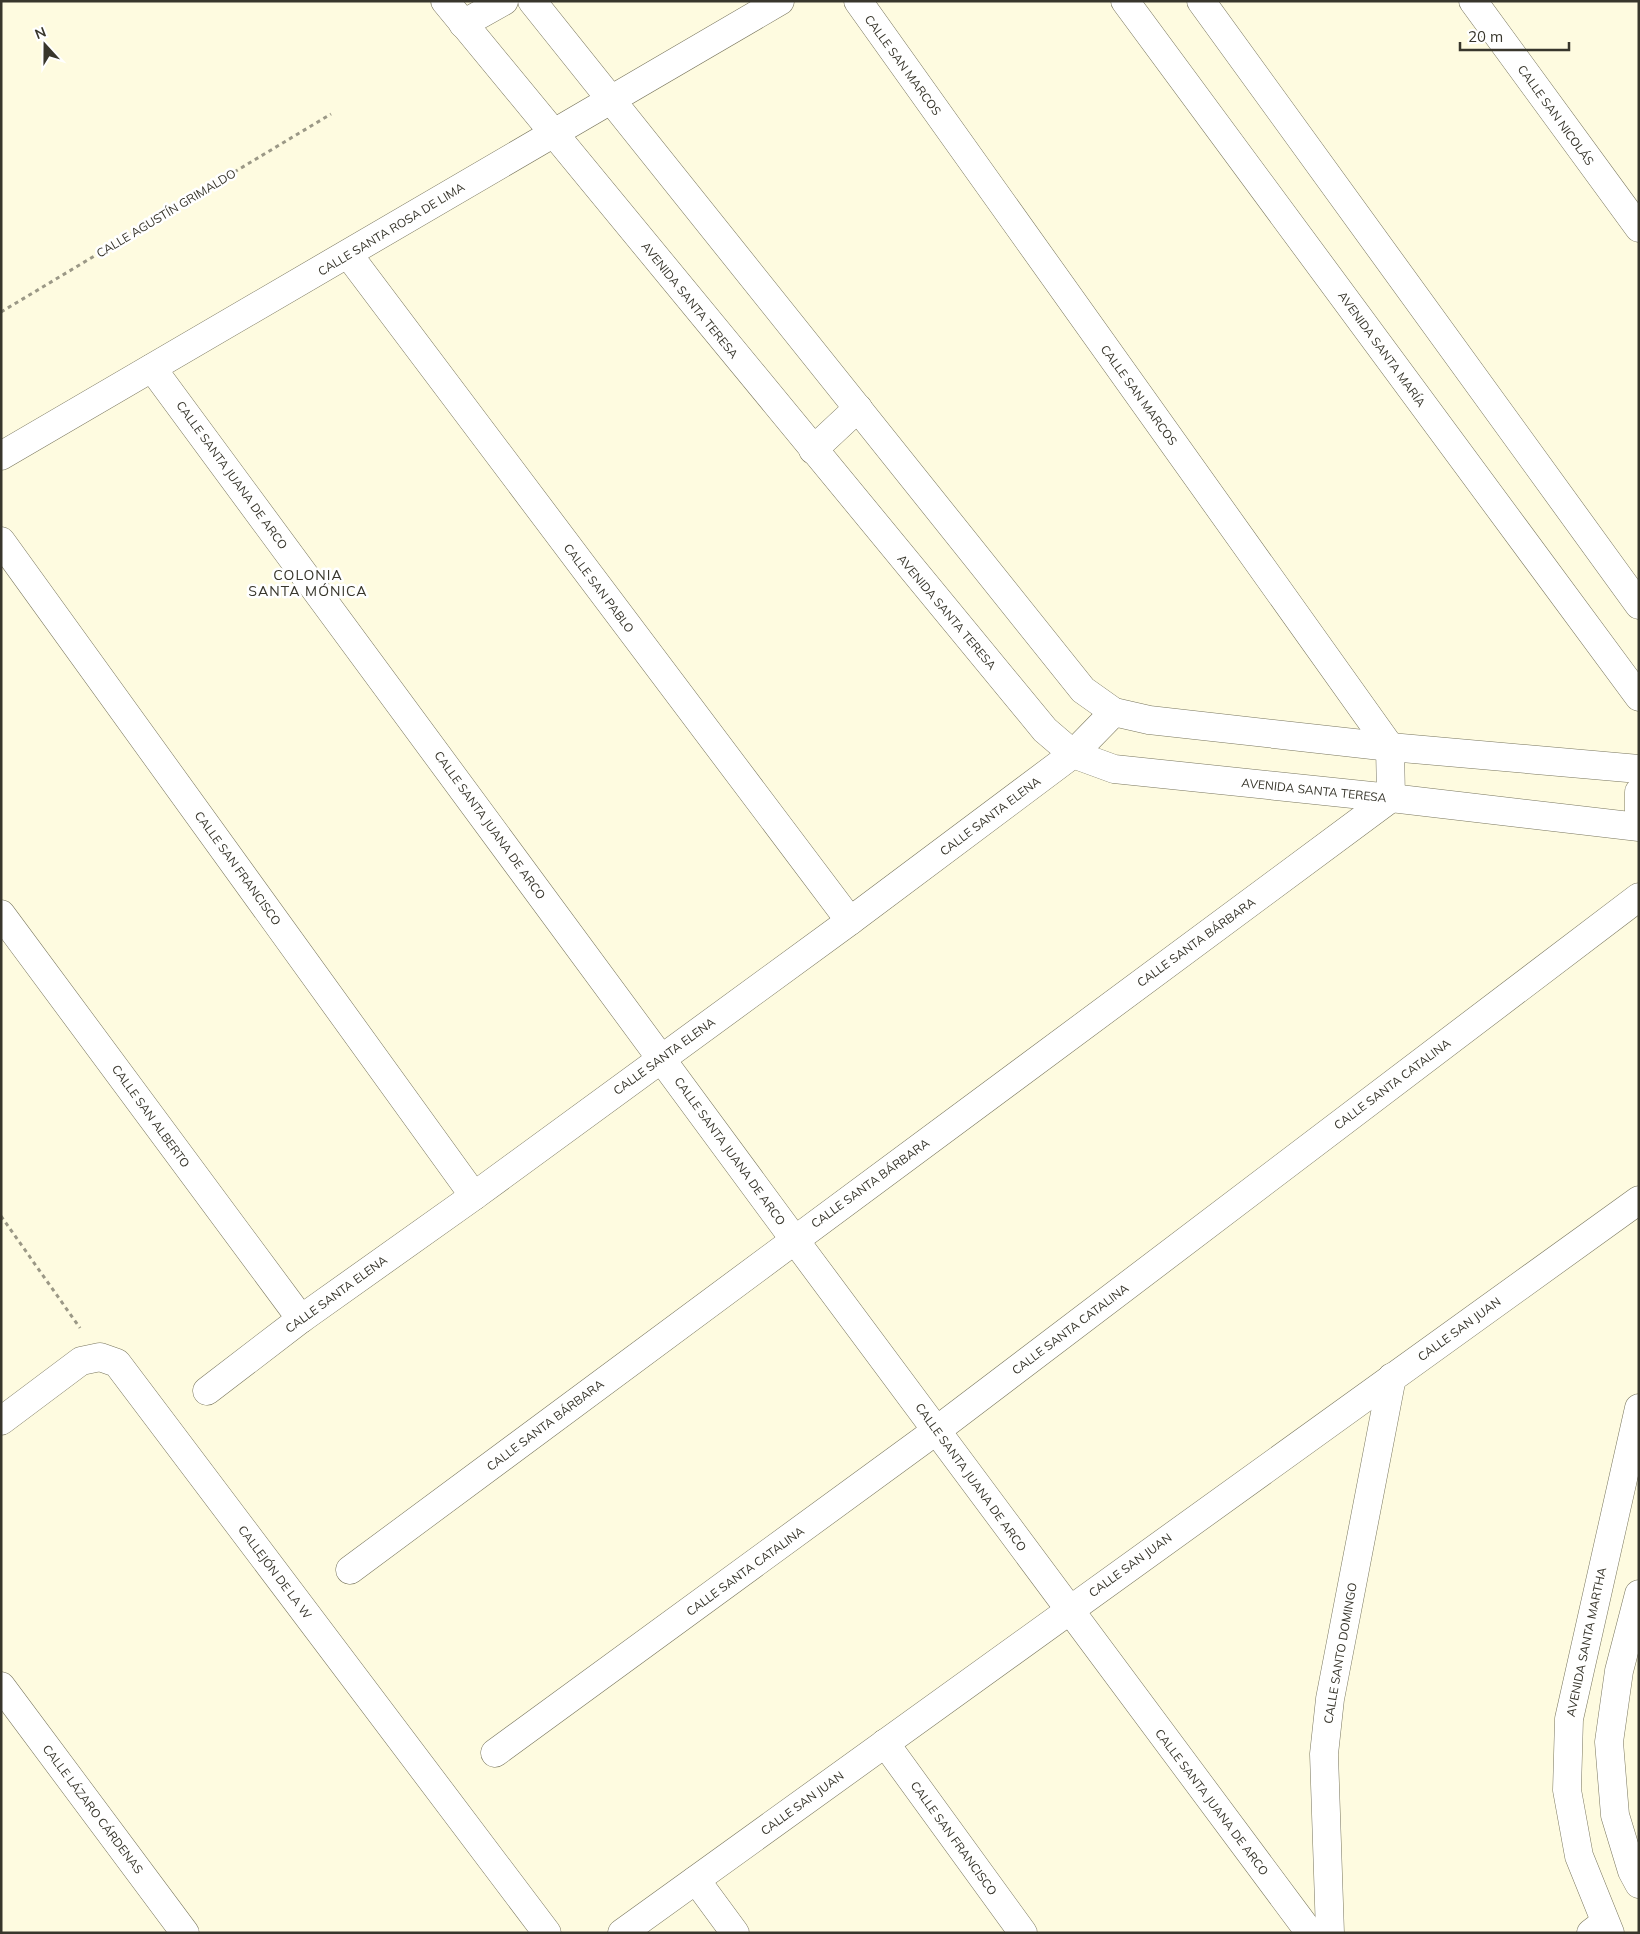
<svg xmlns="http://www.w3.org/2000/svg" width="1640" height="1934" viewBox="0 0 1640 1934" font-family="Mulish,sans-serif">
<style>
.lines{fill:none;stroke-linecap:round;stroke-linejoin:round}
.minor-casing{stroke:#79765e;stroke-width:29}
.tertiary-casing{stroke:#79765e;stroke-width:29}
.path{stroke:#9b9886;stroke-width:3;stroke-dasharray:4 4;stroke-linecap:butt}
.minor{stroke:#fff;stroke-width:28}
.tertiary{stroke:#fff;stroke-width:28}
.labels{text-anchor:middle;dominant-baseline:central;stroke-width:5;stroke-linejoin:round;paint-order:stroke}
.street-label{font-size:12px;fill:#38362c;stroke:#fff}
.neighbourhood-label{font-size:14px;letter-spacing:1px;fill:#38362c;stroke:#fff}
</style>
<rect width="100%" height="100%" fill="#fefbe0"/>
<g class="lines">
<defs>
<g id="minor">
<polyline points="445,1 1045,730 1073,754 1114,769 1391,798 1639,827"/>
<polyline points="532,1 1083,690 1114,712 1149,720 1390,747 1639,769"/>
<polyline points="1125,1 1639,697"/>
<polyline points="1201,1 1639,605"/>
<polyline points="1473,1 1639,228"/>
<polyline points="463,24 504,1"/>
<polyline points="348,254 850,921"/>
<polyline points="152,368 794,1239 1310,1933"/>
<polyline points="813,450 858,408"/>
<polyline points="1,456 780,1"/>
<polyline points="1,541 474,1196"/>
<polyline points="1,914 301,1319"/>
<polyline points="207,1391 301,1319 474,1196 850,921 1073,754 1114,712"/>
<polyline points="1,1421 81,1361 100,1357 117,1363 547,1933"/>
<polyline points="350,1570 1391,798 1390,747 858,1"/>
<polyline points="1,1686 185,1933"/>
<polyline points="885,1743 1023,1933"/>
<polyline points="495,1753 937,1430 1639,897"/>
<polyline points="696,1880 735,1933"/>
<polyline points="622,1933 1639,1200"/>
<polyline points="1330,1933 1324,1754 1330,1699 1392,1377"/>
<polyline points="1591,1933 1604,1923"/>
</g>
<g id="tertiary">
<polyline points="1639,792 1639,815"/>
<polyline points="1639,1594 1619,1671 1609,1742 1615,1815 1632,1871 1639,1884"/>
<polyline points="1610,1933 1579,1856 1567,1790 1569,1719 1639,1408"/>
</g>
</defs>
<use href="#minor" class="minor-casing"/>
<use href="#tertiary" class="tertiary-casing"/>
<g class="path">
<polyline points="1,312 331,114"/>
<polyline points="1,1216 80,1328"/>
</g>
<use href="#minor" class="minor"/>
<use href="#tertiary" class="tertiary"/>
</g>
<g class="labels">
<g class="street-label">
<text transform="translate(903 65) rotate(54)">CALLE SAN MARCOS</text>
<text transform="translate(1556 115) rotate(54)">CALLE SAN NICOLÁS</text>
<text transform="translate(166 213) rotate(-31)">CALLE AGUSTÍN GRIMALDO</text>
<text transform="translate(391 229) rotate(-31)">CALLE SANTA ROSA DE LIMA</text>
<text transform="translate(690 300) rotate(51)">AVENIDA SANTA TERESA</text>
<text transform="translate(1382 349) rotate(54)">AVENIDA SANTA MARÍA</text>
<text transform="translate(1139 395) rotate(54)">CALLE SAN MARCOS</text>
<text transform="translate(232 475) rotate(54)">CALLE SANTA JUANA DE ARCO</text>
<text transform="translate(599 588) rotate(53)">CALLE SAN PABLO</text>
<text transform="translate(947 612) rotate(50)">AVENIDA SANTA TERESA</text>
<text transform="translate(1314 790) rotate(6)">AVENIDA SANTA TERESA</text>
<text transform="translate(990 816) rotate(-37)">CALLE SANTA ELENA</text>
<text transform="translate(490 825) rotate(54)">CALLE SANTA JUANA DE ARCO</text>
<text transform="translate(238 868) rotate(54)">CALLE SAN FRANCISCO</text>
<text transform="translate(1196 942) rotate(-36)">CALLE SANTA BÁRBARA</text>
<text transform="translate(664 1056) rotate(-36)">CALLE SANTA ELENA</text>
<text transform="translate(1392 1084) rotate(-37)">CALLE SANTA CATALINA</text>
<text transform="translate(151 1116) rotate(54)">CALLE SAN ALBERTO</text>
<text transform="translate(730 1151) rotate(54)">CALLE SANTA JUANA DE ARCO</text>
<text transform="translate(870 1183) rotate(-36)">CALLE SANTA BÁRBARA</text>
<text transform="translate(336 1294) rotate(-36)">CALLE SANTA ELENA</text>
<text transform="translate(1070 1329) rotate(-37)">CALLE SANTA CATALINA</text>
<text transform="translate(1459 1329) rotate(-36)">CALLE SAN JUAN</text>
<text transform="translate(545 1425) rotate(-37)">CALLE SANTA BÁRBARA</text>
<text transform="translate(971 1477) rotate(54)">CALLE SANTA JUANA DE ARCO</text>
<text transform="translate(1130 1565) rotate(-36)">CALLE SAN JUAN</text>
<text transform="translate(745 1571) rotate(-36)">CALLE SANTA CATALINA</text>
<text transform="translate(275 1572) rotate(53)">CALLEJÓN DE LA W</text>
<text transform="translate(1586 1642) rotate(-78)">AVENIDA SANTA MARTHA</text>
<text transform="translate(1340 1653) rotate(-80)">CALLE SANTO DOMINGO</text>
<text transform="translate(1212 1802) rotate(53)">CALLE SANTA JUANA DE ARCO</text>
<text transform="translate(802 1803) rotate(-36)">CALLE SAN JUAN</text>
<text transform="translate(93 1809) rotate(53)">CALLE LÁZARO CÁRDENAS</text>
<text transform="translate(954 1838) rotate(54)">CALLE SAN FRANCISCO</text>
</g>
<g class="neighbourhood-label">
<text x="308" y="575">COLONIA<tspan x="308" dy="16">SANTA MÓNICA</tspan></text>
</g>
</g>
<rect width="1640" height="1934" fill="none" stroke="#38362c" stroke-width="5"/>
<g transform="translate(45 45) rotate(339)" stroke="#ffffff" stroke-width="4" paint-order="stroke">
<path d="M0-4L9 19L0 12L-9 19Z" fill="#38362c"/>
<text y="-8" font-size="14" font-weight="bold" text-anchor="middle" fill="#38362c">N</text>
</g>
<path d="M1460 42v8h109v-8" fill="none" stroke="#38362c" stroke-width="2.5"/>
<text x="1468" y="42" font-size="15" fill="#38362c" stroke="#ffffff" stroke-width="4" paint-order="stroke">20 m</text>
</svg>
